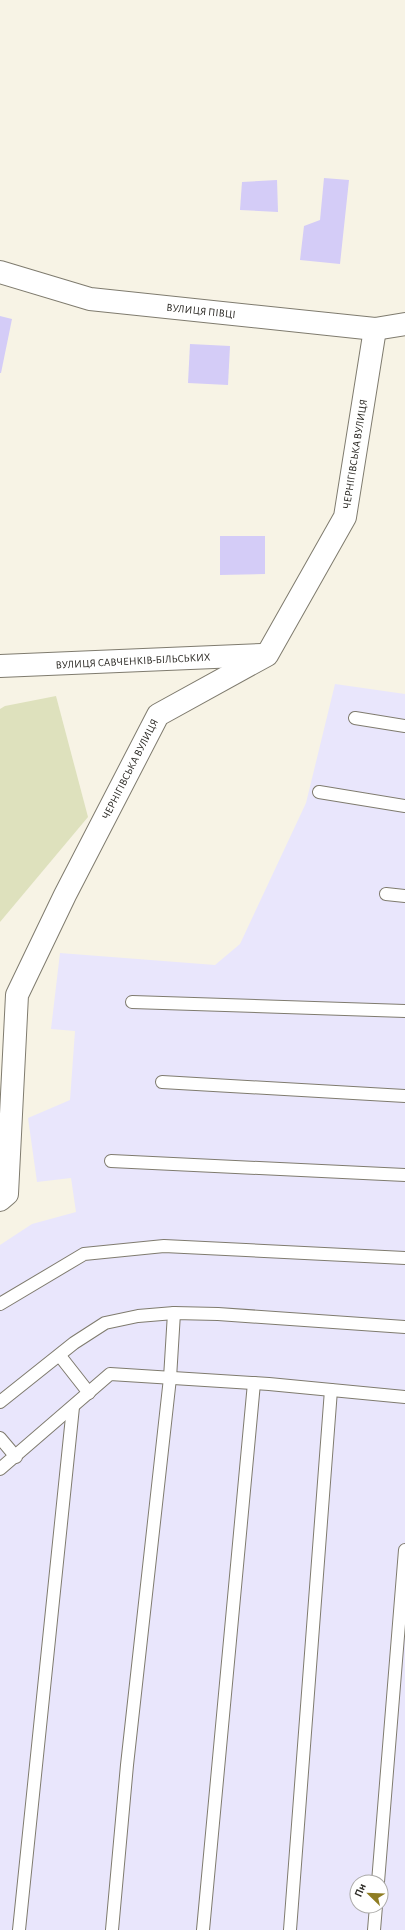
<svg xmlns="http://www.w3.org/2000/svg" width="405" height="1930" viewBox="0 0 405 1930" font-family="'Alegreya Sans',sans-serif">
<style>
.industrial{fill:#e9e6fc;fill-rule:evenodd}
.green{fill:#dee1bd}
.building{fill:#d4ccf7}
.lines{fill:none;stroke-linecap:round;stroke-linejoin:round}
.lane-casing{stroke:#7f7b6e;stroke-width:14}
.street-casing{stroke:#7f7b6e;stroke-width:24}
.lane{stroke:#fff;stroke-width:12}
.street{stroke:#fff;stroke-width:22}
.labels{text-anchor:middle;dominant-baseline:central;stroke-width:3;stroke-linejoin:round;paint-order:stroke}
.street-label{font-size:11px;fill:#2c2a25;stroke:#fff}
</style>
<rect width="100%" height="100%" fill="#f7f3e5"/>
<path class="industrial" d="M335 684 405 694V1930H0V1245L32 1224 76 1212 71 1178 37 1182 28 1118 70 1100 75 1031 51 1029 60 953 215 965 240 944 306 803ZM357 1882H381V1906H357Z"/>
<polygon class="green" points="56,696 88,817 0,922 0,709 5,706"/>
<g class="building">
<polygon points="324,178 349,180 340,264 300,260 304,226 320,220"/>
<polygon points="277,180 278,212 240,210 242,182"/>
<polygon points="0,316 12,319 1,373 0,373"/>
<polygon points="190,344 230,346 228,385 188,383"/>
<polygon points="220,536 265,536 265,574 220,575"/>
</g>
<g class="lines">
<defs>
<g id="lane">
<polyline points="355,718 405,726"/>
<polyline points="319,792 405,806"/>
<polyline points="386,894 405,896"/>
<polyline points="132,1002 405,1011"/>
<polyline points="162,1082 405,1096"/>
<polyline points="111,1161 405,1175"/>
<polyline points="0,1304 84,1254 164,1246 405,1258"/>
<polyline points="60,1356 89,1393"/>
<polyline points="0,1402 74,1343 105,1323 138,1316 174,1313 218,1314 405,1327"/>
<polyline points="0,1438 16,1457"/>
<polyline points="0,1469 110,1374 269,1384 405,1397"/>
<polyline points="378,1882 405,1550"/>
<polyline points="19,1930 73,1407"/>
<polyline points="112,1930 127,1765 170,1378 174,1313"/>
<polyline points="203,1930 254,1383"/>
<polyline points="290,1930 331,1390"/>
<polyline points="374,1930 376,1906"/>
</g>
<g id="street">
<polyline points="0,272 90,299 375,329 405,324"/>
<polyline points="0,666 262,655"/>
<polyline points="0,1200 7,1194 17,995 65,895 158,715 267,655 345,517 375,329"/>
</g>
</defs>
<use href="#lane" class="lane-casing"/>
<use href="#street" class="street-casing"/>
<use href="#lane" class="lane"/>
<use href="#street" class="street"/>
</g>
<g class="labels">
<g class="street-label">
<text transform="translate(201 311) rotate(6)">ВУЛИЦЯ ПІВЦІ</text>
<text transform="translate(355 454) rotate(-81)">ЧЕРНІГІВСЬКА ВУЛИЦЯ</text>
<text transform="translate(133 661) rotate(-3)">ВУЛИЦЯ САВЧЕНКІВ-БІЛЬСЬКИХ</text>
<text transform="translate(130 769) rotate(-63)">ЧЕРНІГІВСЬКА ВУЛИЦЯ</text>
</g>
</g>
<g transform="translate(369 1894) rotate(293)"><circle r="19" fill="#ffffff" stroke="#abaaa8"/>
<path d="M0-3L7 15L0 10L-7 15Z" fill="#8f7d23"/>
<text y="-6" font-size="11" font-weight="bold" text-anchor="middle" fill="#2c2a25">Пн</text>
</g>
</svg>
